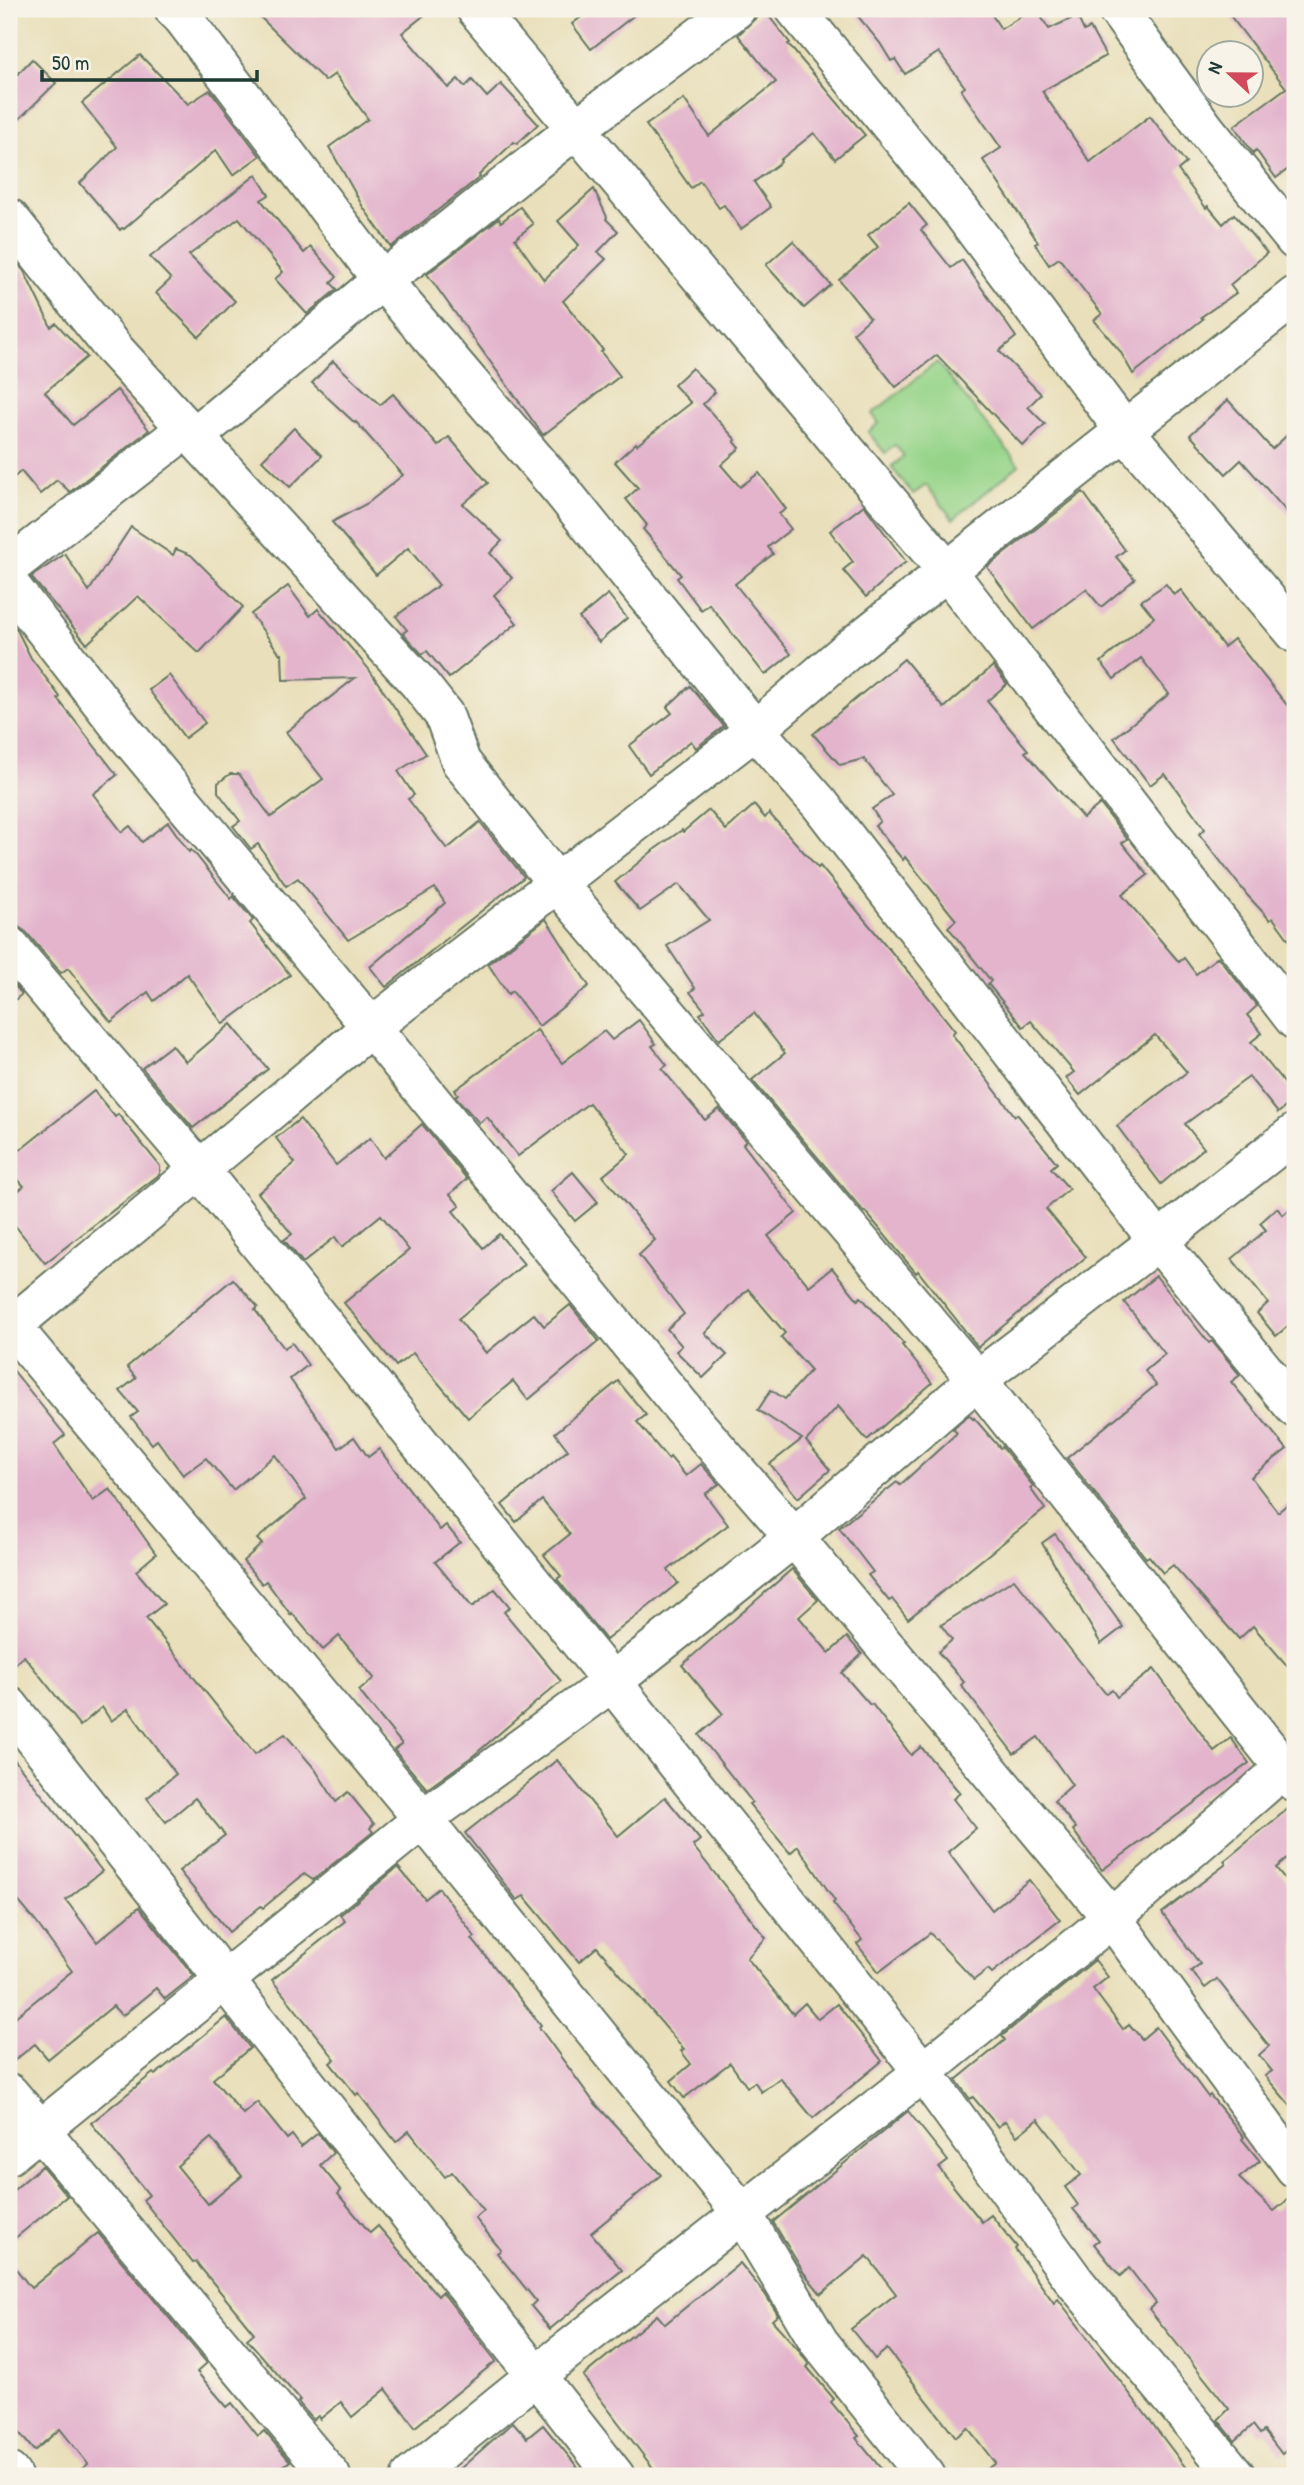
<svg xmlns="http://www.w3.org/2000/svg" width="1304" height="2485" viewBox="0 0 1304 2485" font-family="'Patrick Hand',sans-serif">
<style>
.green{fill:#96d489;stroke:#5a885e;stroke-width:2}
.building{fill:#e3b4cc;fill-rule:evenodd}
.lines{fill:none;stroke-linecap:round;stroke-linejoin:round}
.minor-casing{stroke:#667663;stroke-width:42}
.minor{stroke:#fff;stroke-width:38}
</style>
<rect width="100%" height="100%" fill="#f7f3e8"/>
<filter id="ink" filterUnits="userSpaceOnUse"><feTurbulence type="fractalNoise" baseFrequency=".0143" numOctaves="2"/><feDisplacementMap in="SourceGraphic" scale="14" xChannelSelector="R" yChannelSelector="G"/><feConvolveMatrix kernelMatrix="1 2 1 2 8 2 1 2 1" color-interpolation-filters="sRGB"/></filter>
<filter id="wash" filterUnits="userSpaceOnUse"><feTurbulence type="fractalNoise" baseFrequency=".00686" numOctaves="4" result="noise"/><feDisplacementMap in="SourceGraphic" scale="28" xChannelSelector="R" yChannelSelector="G"/><feGaussianBlur stdDeviation="1.57" result="paint"/><feColorMatrix in="noise" values="0 0 0 0 0 0 0 0 0 0 0 0 0 0 0 0 0 1.4 0 .05"/><feComposite in="paint" operator="in"/></filter>
<g filter="url(#wash)">
<rect width="100%" height="100%" fill="#e9dfba"/>
<polygon class="green" points="937,362 1019,465 953,519 926,485 913,494 891,467 904,456 895,445 885,453 868,432 879,423 872,414"/>
<g id="blocks">
<g class="building">
<polygon points="252,9 432,9 402,33 448,88 458,79 465,87 472,80 487,97 501,84 538,124 517,144 514,142 479,175 480,177 391,247 363,207 329,147 368,119 335,74 325,81"/>
<polygon points="592,9 642,9 591,49 572,24"/>
<polygon points="852,9 988,9 1001,29 1033,9 1036,9 1049,29 1077,16 1084,31 1090,28 1106,56 1042,91 1090,162 1150,116 1186,163 1178,170 1206,208 1208,206 1223,224 1234,214 1267,253 1230,285 1236,293 1201,317 1203,319 1133,374 1120,351 1094,320 1102,314 1059,258 1049,265 1035,244 1038,242 983,160 1001,148 961,90 965,87 939,52 905,74 895,59 891,61 880,43"/>
<polygon points="1225,9 1295,9 1295,164 1276,178 1256,150 1253,153 1234,126 1286,88"/>
<polygon points="764,10 790,43 788,44 865,135 835,159 814,133 780,160 781,162 754,182 771,207 741,229 724,205 719,208 700,181 691,188 646,125 684,99 709,136 776,82 738,35"/>
<polygon points="140,55 188,104 210,90 260,156 233,175 216,150 124,229 122,228 120,230 80,183 117,147 82,103"/>
<polygon points="32,59 56,83 9,129 9,83"/>
<polygon points="256,175 269,195 261,200 304,253 311,247 337,277 331,283 337,289 307,314 275,279 283,272 239,218 189,255 235,301 199,337 156,293 171,279 150,257"/>
<polygon points="594,189 607,217 606,219 618,231 598,252 606,259 563,301 603,350 601,352 620,376 543,435 427,274 499,218 501,222 520,207 533,224 515,239 544,280 579,245 558,221"/>
<polygon points="909,203 927,225 921,230 951,268 962,260 1016,337 999,351 1041,394 1028,407 1045,424 1023,446 937,355 896,387 853,333 870,318 839,280 878,247 868,235"/>
<polygon points="793,241 831,285 804,308 766,265"/>
<polygon points="9,253 24,271 51,327 56,323 87,357 45,392 73,425 117,390 149,430 70,492 57,480 40,494 21,471 9,482"/>
<polygon points="333,361 380,405 393,394 438,446 449,437 488,483 463,504 502,541 490,553 512,578 494,595 517,623 449,678 427,651 422,654 404,635 403,633 407,630 396,616 439,585 408,548 376,575 332,522 368,503 403,475 356,422 355,423 312,383"/>
<polygon points="692,368 715,392 703,404 736,440 734,441 740,448 721,465 740,487 759,473 786,509 779,514 791,529 768,547 773,554 735,584 791,654 765,675 709,604 701,610 677,578 681,575 643,529 647,525 626,499 638,488 615,462 636,443 637,445 691,403 674,385"/>
<polygon points="1228,400 1272,449 1295,428 1295,521 1241,460 1226,474 1190,435"/>
<polygon points="294,428 322,456 290,487 262,460"/>
<polygon points="1083,492 1125,550 1116,557 1135,579 1101,607 1086,589 1033,629 987,567"/>
<polygon points="864,505 906,562 885,578 886,579 866,597 843,570 853,562 830,531"/>
<polygon points="131,527 173,555 176,549 191,555 243,607 199,653 138,596 87,644 31,577 65,554 89,591"/>
<polygon points="1166,584 1174,595 1181,590 1224,647 1234,639 1295,715 1295,948 1273,918 1270,920 1248,896 1199,834 1205,829 1165,774 1150,785 1114,738 1169,694 1141,658 1114,679 1101,662 1154,617 1141,601"/>
<polygon points="288,586 310,616 318,609 368,668 426,754 398,771 414,795 408,799 447,849 480,822 524,877 386,987 370,967 445,903 435,888 348,940 298,878 286,886 258,844 251,849 233,826 240,821 218,792 218,783 230,774 239,774 271,817 323,779 286,732 355,678 283,680 282,654 280,654 251,614"/>
<polygon points="608,594 627,618 599,642 579,618"/>
<polygon points="9,619 17,630 31,658 60,697 58,699 117,775 93,794 122,832 130,826 142,842 168,822 189,852 191,850 196,855 231,899 233,896 253,920 250,923 290,975 223,1024 187,974 154,1001 148,992 111,1022 68,968 61,973 26,932 17,926 9,925"/>
<polygon points="904,659 944,708 993,666 1007,684 987,701 1028,750 1025,752 1083,818 1100,804 1127,839 1122,843 1148,875 1122,895 1179,962 1184,958 1196,974 1218,957 1257,1006 1247,1015 1262,1033 1251,1042 1295,1096 1295,1099 1278,1113 1249,1077 1185,1124 1204,1148 1161,1184 1117,1126 1187,1072 1155,1035 1080,1095 1066,1078 1074,1072 1031,1021 1023,1027 988,984 991,981 948,927 956,920 905,857 903,860 875,826 880,821 872,809 892,795 864,759 840,765 813,734"/>
<polygon points="169,675 205,723 185,738 149,690"/>
<polygon points="690,686 724,726 696,748 691,741 649,774 629,746 672,713 667,707"/>
<polygon points="754,805 765,818 769,813 818,868 820,866 919,985 955,1031 952,1034 1015,1116 1017,1114 1057,1163 1051,1168 1069,1189 1046,1209 1086,1257 978,1347 918,1271 916,1273 865,1211 864,1212 752,1080 785,1053 754,1013 719,1040 700,1014 705,1011 690,992 695,988 667,946 709,920 679,884 640,911 615,882 655,849 682,830 683,832 709,810 726,830"/>
<polygon points="546,919 589,986 539,1026 512,991 508,994 488,964"/>
<polygon points="9,979 22,994 9,1005"/>
<polygon points="639,1020 656,1044 652,1046 667,1065 662,1069 705,1120 719,1109 746,1141 743,1144 796,1213 768,1236 809,1286 832,1268 858,1300 861,1297 904,1344 902,1345 932,1383 867,1440 838,1406 806,1441 830,1470 798,1498 770,1464 802,1439 758,1410 771,1390 785,1399 811,1370 781,1337 785,1333 748,1289 705,1333 727,1355 703,1378 676,1351 682,1346 667,1329 684,1314 639,1255 655,1240 603,1176 629,1154 589,1103 518,1156 487,1117 479,1123 455,1096 458,1094 455,1090 537,1030 562,1063 604,1031 612,1040"/>
<polygon points="231,1024 268,1069 193,1128 142,1068 172,1045 186,1062"/>
<polygon points="94,1091 115,1117 118,1114 160,1166 160,1174 45,1263 9,1218 9,1199 24,1186 9,1170 9,1159"/>
<polygon points="300,1119 336,1165 370,1138 384,1158 422,1124 467,1179 450,1194 460,1206 453,1211 483,1248 499,1234 524,1264 458,1319 486,1353 534,1314 544,1326 570,1305 599,1341 528,1400 513,1381 468,1418 413,1353 396,1366 344,1303 409,1250 381,1215 342,1247 335,1237 303,1263 284,1240 292,1234 258,1193 295,1163 276,1138"/>
<polygon points="573,1172 598,1202 575,1221 551,1191"/>
<polygon points="1295,1205 1295,1320 1276,1336 1257,1313 1268,1303 1232,1259 1266,1230 1260,1223 1277,1208 1283,1215"/>
<polygon points="1156,1276 1209,1343 1212,1341 1240,1375 1231,1382 1287,1449 1251,1477 1278,1512 1295,1498 1295,1675 1253,1626 1239,1639 1173,1565 1163,1573 1149,1556 1146,1558 1067,1458 1156,1385 1145,1371 1165,1354 1124,1302"/>
<polygon points="233,1279 258,1307 255,1310 284,1348 292,1343 308,1365 290,1379 339,1448 354,1437 368,1457 379,1449 440,1530 446,1525 460,1542 435,1562 472,1607 495,1589 510,1607 504,1612 561,1681 473,1756 427,1789 394,1750 402,1744 359,1691 374,1678 339,1636 323,1650 292,1613 291,1615 266,1581 262,1584 243,1561 262,1544 257,1539 306,1499 275,1455 233,1490 206,1458 183,1475 157,1440 152,1444 131,1417 138,1412 120,1391 136,1378 127,1367"/>
<polygon points="9,1365 65,1435 54,1444 93,1501 110,1489 156,1554 136,1571 164,1604 146,1618 255,1754 285,1734 315,1769 336,1802 348,1792 374,1824 370,1828 373,1832 313,1880 304,1874 263,1908 261,1906 229,1932 179,1871 225,1835 195,1798 166,1822 147,1798 176,1774 128,1709 111,1721 102,1707 80,1726 24,1656 9,1669"/>
<polygon points="618,1381 646,1415 637,1422 668,1459 670,1457 686,1476 701,1464 719,1484 705,1494 728,1525 668,1570 678,1583 606,1640 557,1579 561,1576 544,1555 570,1534 542,1500 516,1522 502,1505 568,1450 555,1433"/>
<polygon points="969,1415 973,1419 974,1418 1000,1448 1002,1447 1033,1486 1030,1488 1045,1509 908,1619 892,1599 889,1601 868,1575 873,1572 839,1528 897,1482 900,1485 957,1433 953,1429"/>
<polygon points="1055,1534 1123,1627 1101,1644 1042,1543"/>
<polygon points="792,1569 818,1600 799,1617 829,1653 847,1637 862,1654 842,1673 870,1705 872,1704 911,1755 921,1747 960,1793 953,1799 976,1828 948,1852 992,1910 1029,1880 1060,1920 992,1973 988,1969 974,1980 930,1933 879,1972 857,1944 862,1940 833,1903 835,1901 798,1846 790,1853 749,1804 752,1802 699,1735 723,1714 682,1665"/>
<polygon points="1014,1579 1106,1694 1112,1690 1117,1697 1154,1669 1214,1751 1231,1738 1249,1763 1102,1870 1073,1830 1076,1828 1054,1801 1072,1785 1038,1737 1014,1754 961,1685 964,1682 938,1652 952,1640 941,1625"/>
<polygon points="9,1753 102,1871 66,1900 97,1942 139,1907 194,1976 165,1999 156,1988 122,2016 113,2006 48,2059 35,2044 9,2065 9,2022 72,1971 36,1922 9,1890"/>
<polygon points="557,1760 618,1836 665,1797 700,1840 693,1846 766,1938 747,1958 793,2014 805,2003 818,2019 837,2004 882,2061 813,2118 780,2078 761,2092 755,2082 747,2087 730,2063 684,2098 671,2081 691,2064 681,2051 684,2049 597,1947 579,1962 524,1896 517,1900 465,1833"/>
<polygon points="1295,1803 1295,1852 1276,1868 1295,1891 1295,2111 1265,2076 1272,2071 1259,2055 1269,2046 1217,1979 1205,1988 1191,1971 1200,1964 1162,1913 1226,1864 1224,1861"/>
<polygon points="398,1867 425,1899 439,1888 475,1937 472,1939 541,2025 539,2027 593,2101 661,2175 591,2233 622,2270 550,2329 531,2306 536,2301 497,2253 501,2250 475,2218 484,2211 452,2172 445,2177 409,2131 396,2142 358,2093 356,2095 330,2063 335,2059 272,1980 345,1921 340,1915"/>
<polygon points="1095,1960 1108,1977 1093,1989 1123,2029 1129,2024 1142,2039 1156,2027 1208,2097 1210,2095 1244,2137 1242,2139 1260,2161 1239,2178 1274,2211 1295,2194 1295,2443 1282,2454 1264,2431 1260,2434 1253,2425 1235,2441 1218,2420 1229,2409 1149,2309 1156,2303 1129,2268 1120,2276 1094,2244 1099,2240 1073,2209 1078,2205 1065,2187 1081,2175 1038,2119 1017,2136 1005,2121 998,2127 973,2097 970,2099 956,2080 1005,2040 1002,2036"/>
<path d="M226 2017 250 2048 213 2079 243 2114 257 2102 287 2139 292 2135 301 2147 318 2133 333 2153 320 2165 341 2191 338 2194 370 2233 378 2226 438 2296 442 2292 496 2361 415 2427 386 2389 352 2417 341 2402 320 2419 318 2416 313 2420 298 2402 300 2400 247 2339 254 2333 196 2262 193 2263 143 2200 149 2195 91 2123 153 2073 155 2075ZM211 2138 242 2176 208 2204 177 2166Z"/>
<polygon points="908,2111 948,2161 939,2168 945,2176 982,2222 991,2215 1017,2247 1015,2249 1054,2303 1058,2299 1192,2476 978,2476 995,2463 968,2428 956,2437 887,2349 875,2359 851,2329 896,2294 867,2256 821,2294 804,2273 773,2222"/>
<polygon points="42,2166 67,2196 9,2243 9,2194"/>
<polygon points="98,2233 207,2363 197,2372 227,2407 232,2403 258,2436 264,2431 290,2461 269,2476 73,2476 88,2464 60,2429 34,2451 9,2420 9,2260 31,2288"/>
<polygon points="740,2263 765,2294 778,2315 772,2320 798,2349 809,2365 807,2367 834,2399 831,2402 859,2436 856,2438 887,2476 659,2476 583,2376 657,2315 665,2324"/>
<polygon points="513,2422 527,2438 543,2425 585,2476 452,2476"/>
</g>
</g>
</g>
<g filter="url(#ink)">
<use href="#blocks" fill-opacity="0" stroke="#667663" stroke-width="2"/>
<g class="lines">
<defs>
<g id="minor">
<polyline points="174,9 183,18 382,280 562,491 755,730 820,804 1158,1241 1295,1408"/>
<polyline points="476,9 947,571 1295,1020"/>
<polyline points="795,9 960,210 1124,430 1295,633"/>
<polyline points="1117,9 1206,130 1295,240"/>
<polyline points="9,218 114,349 418,682 444,715 461,762 556,882 977,1380 1295,1782"/>
<polyline points="195,436 382,280 438,239 577,128 736,9"/>
<polyline points="9,567 186,429"/>
<polyline points="9,584 122,729 371,1027 694,1422 794,1537 1112,1918 1295,2168"/>
<polyline points="9,946 199,1169 612,1682 923,2072 1076,2283 1236,2476"/>
<polyline points="9,1323 423,1819 742,2213 819,2342 926,2476"/>
<polyline points="9,1328 371,1027 755,730 847,651 947,571 1295,296"/>
<polyline points="9,1706 615,2476"/>
<polyline points="9,2093 331,2476"/>
<polyline points="9,2155 423,1819 612,1682 794,1537 977,1380 1158,1241 1295,1133"/>
<polyline points="9,2472 12,2476"/>
<polyline points="411,2476 536,2375 923,2072 1112,1918 1295,1759"/>
</g>
</defs>
<use href="#minor" class="minor-casing"/>
<use href="#minor" class="minor"/>
</g>
</g>
<rect width="1304" height="2485" fill="none" stroke="#f7f3e8" stroke-width="35"/>
<g transform="translate(1230 74) rotate(292)"><circle r="33" fill="#f7f3e8" stroke="#a1aaa0" stroke-width="2"/>
<path d="M0-5L12 26L0 18L-12 26Z" fill="#d1495b"/>
<text y="-10" font-size="19" font-weight="bold" text-anchor="middle" fill="#1f3d34">N</text>
</g>
<path d="M42 70v10h215v-10" fill="none" stroke="#1f3d34" stroke-width="3.5"/>
<text x="52" y="70" font-size="21" fill="#1f3d34" stroke="#f7f3e8" stroke-width="5" paint-order="stroke">50 m</text>
</svg>
